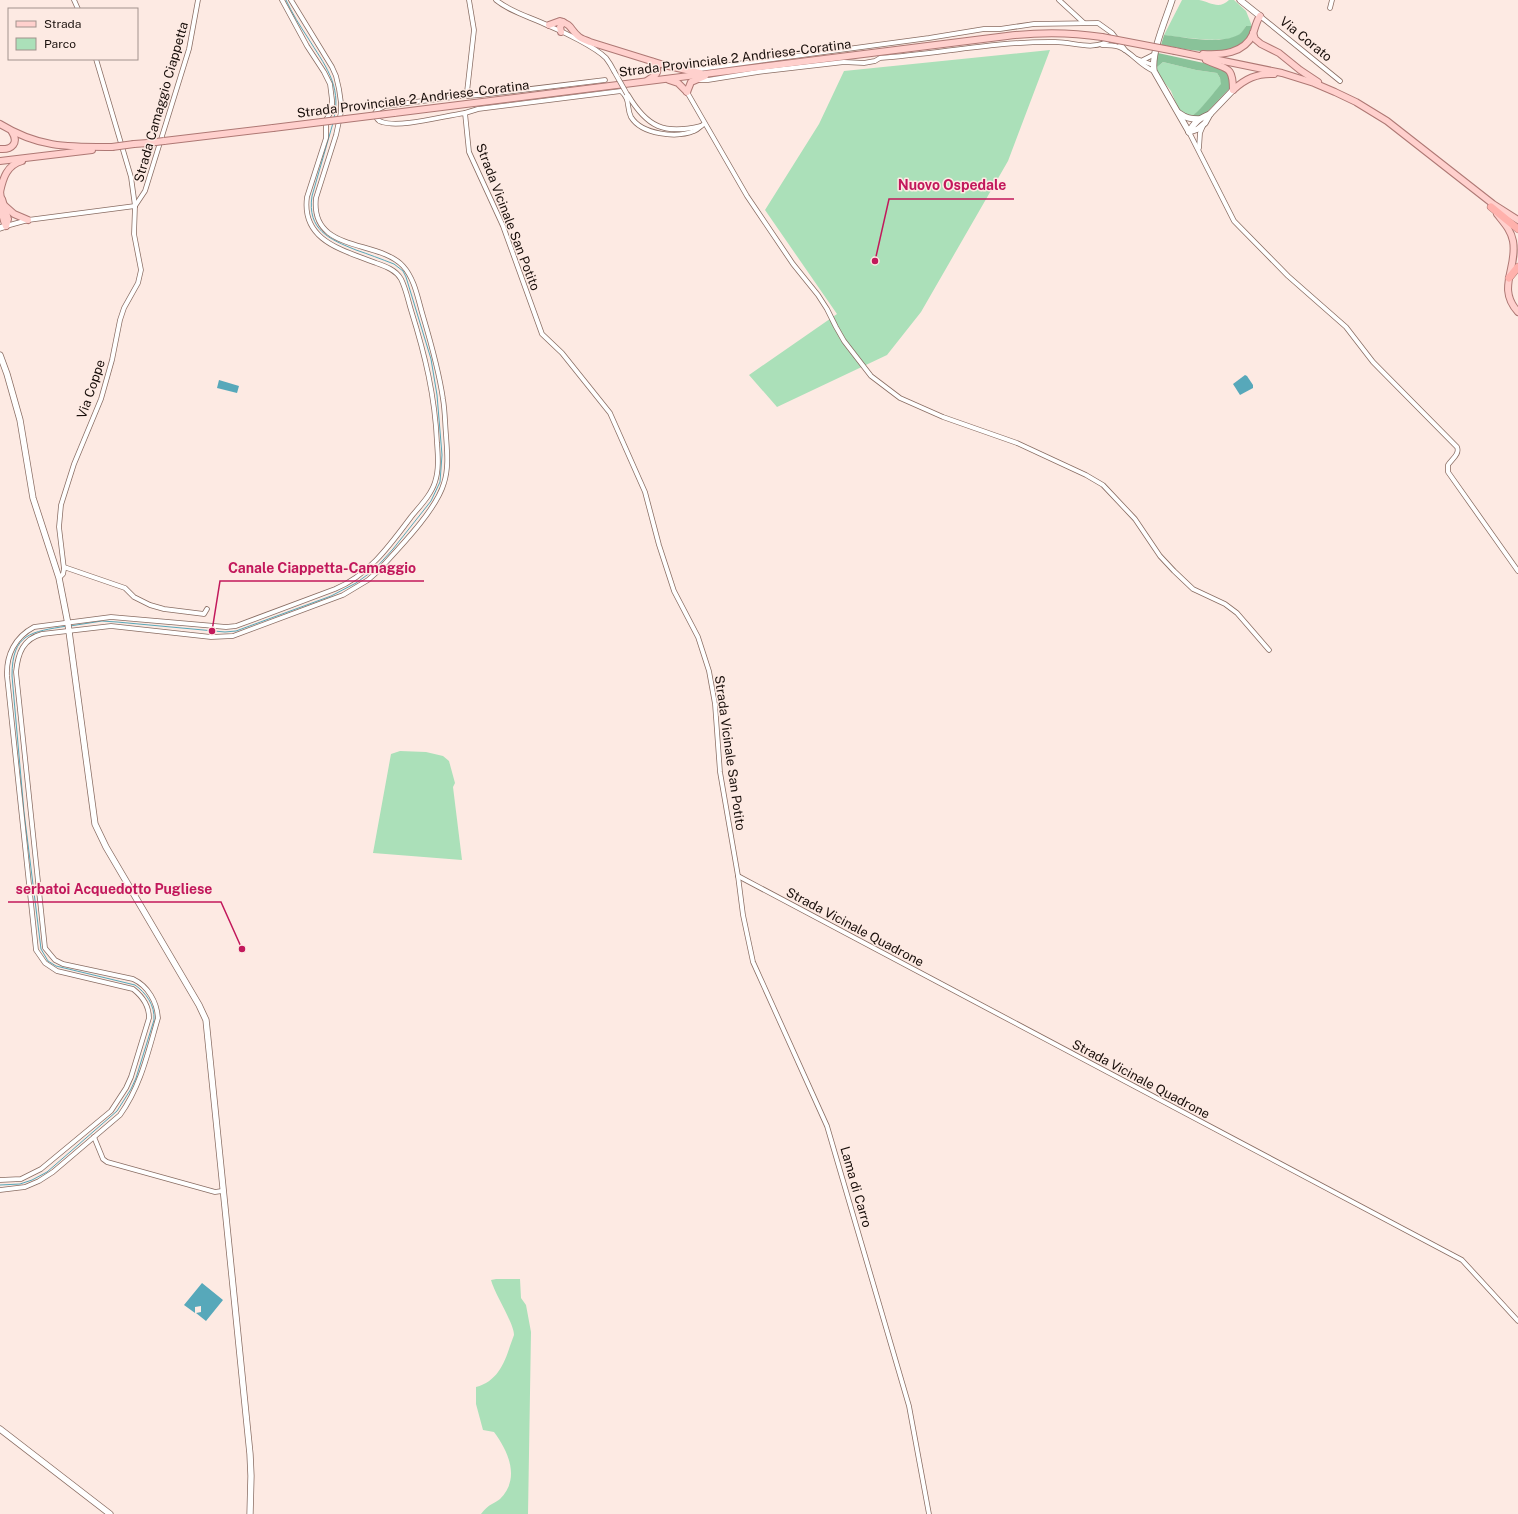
<svg xmlns="http://www.w3.org/2000/svg" width="1518" height="1514" viewBox="0 0 1518 1514" font-family="'Public Sans',sans-serif">
<style>
.green{fill:#abe0b9}
.forest{fill:#89c299}
.water{fill:#57a8ba}
.lines{fill:none;stroke-linecap:round;stroke-linejoin:round}
.stream{stroke:#57a8ba;stroke-width:1}
.street-casing{stroke:#896d63;stroke-width:5.5}
.secondary-casing{stroke:#896d63;stroke-width:7}
.primary-casing{stroke:#ae7874;stroke-width:8}
.highway-casing{stroke:#ae7874;stroke-width:8}
.street{stroke:#fff;stroke-width:4}
.secondary{stroke:#fff;stroke-width:5.5}
.primary{stroke:#ffd0cd;stroke-width:6}
.highway{stroke:#ffb1ac;stroke-width:7}
.street-bridge-casing{stroke:#896d63;stroke-width:5.5;stroke-linecap:butt}
.primary-bridge-casing{stroke:#ae7874;stroke-width:8;stroke-linecap:butt}
.street-bridge{stroke:#fff;stroke-width:4}
.primary-bridge{stroke:#ffd0cd;stroke-width:6}
.labels{text-anchor:middle;dominant-baseline:central;stroke-width:3;stroke-linejoin:round;paint-order:stroke}
.street-label{font-size:13px;fill:#190f0b;stroke:#fdeae3}
.leader{fill:none;stroke:#c2185b;stroke-width:1.5}
.callout-dot{fill:#c2185b;stroke:#fdeae3;stroke-width:1.5}
.callout-label{font-size:14px;text-anchor:middle;font-weight:bold;fill:#c2185b;stroke:#fdeae3;stroke-width:3;stroke-linejoin:round;paint-order:stroke}
</style>
<rect width="100%" height="100%" fill="#fdeae3"/>
<g class="green">
<path d="M1182 0C1188 0 1194 0 1199 0 1210 2 1219 10 1229 0H1234L1246 11 1252 26H1246C1244 29 1243 32 1240 34 1229 45 1180 37 1164 35Z"/>
<polygon points="1050,50 1008,161 921,312 887,355 777,407 749,375 837,314 765,210 819,124 844,71"/>
<path d="M1163 62 1196 70 1217 73 1220 78 1222 84C1216 90 1199 113 1193 115L1192 117H1187L1178 108 1171 91 1157 73 1156 68Z"/>
<polygon points="400,751 426,752 443,756 449,761 455,783 453,787 462,860 373,853 391,754"/>
<path d="M496 1279H520L521 1298 526 1305 531 1332 528 1514H481C484 1510 488 1506 492 1504 495 1502 498 1501 500 1499 521 1478 508 1451 494 1432L483 1430 476 1404V1387C496 1382 504 1365 510 1346 511 1343 513 1338 514 1335 514 1323 495 1295 491 1280Z"/>
</g>
<g class="forest">
<path d="M1246 26H1252C1250 31 1248 39 1245 43 1229 60 1182 48 1161 45L1164 35C1184 37 1219 45 1238 35 1241 34 1244 29 1246 26Z"/>
<path d="M1158 53 1222 67 1230 73 1232 80 1230 88 1204 115 1199 118 1192 117 1193 115C1198 113 1216 90 1221 84L1220 78 1217 73 1196 70 1163 62 1156 68 1155 62Z"/>
</g>
<g class="water">
<polygon points="1245,375 1247,376 1253,385 1253,388 1240,395 1233,384"/>
<polygon points="219,380 239,386 237,393 217,388"/>
<polygon points="202,1283 223,1300 206,1321 196,1313 201,1312 201,1306 195,1307 195,1313 184,1305"/>
</g>
<g class="lines">
<g class="stream">
<path d="M286 0C292 13 300 26 308 38 324 64 342 85 334 118"/>
<path d="M70 626 102 621 117 622 225 632 236 631 331 596 356 583 374 570 393 549 431 501 440 482 442 455 437 395 431 359 406 277 403 271 394 264C381 259 368 254 356 250 329 239 307 230 312 196L333 123"/>
<path d="M0 1185 20 1184 32 1180 47 1172 117 1111 131 1089 136 1078 154 1020C155 1005 146 993 135 985L56 966 48 961 41 949 24 812 12 676C12 633 31 632 67 626"/>
</g>
<defs>
<g id="street">
<polyline points="74,0 78,9"/>
<path d="M469 0 474 30 467 92 460 96 385 106 377 110 375 113C376 117 377 121 382 122 401 128 443 116 465 113L469 152 503 226 542 334 562 353 610 413 645 492 659 545 674 591 698 637 709 671 715 704 720 772 738 876 743 915 753 962 827 1126 909 1406 929 1514"/>
<path d="M496 0C512 13 531 17 549 26 564 32 595 47 606 58 609 62 612 67 614 71"/>
<polyline points="1059,0 1084,23"/>
<polyline points="1330,8 1332,0"/>
<polyline points="1260,16 1340,81"/>
<path d="M1102 45C1108 45 1114 45 1119 47 1132 52 1140 66 1154 71"/>
<polyline points="1137,59 1153,65"/>
<polyline points="1143,60 1155,54"/>
<polyline points="692,70 929,38 984,29 1000,29 1034,24 1098,23 1112,33 1125,50"/>
<path d="M699 80H708L758 72 844 62 864 63 875 61 880 58C938 54 997 41 1055 42 1075 42 1093 52 1111 39"/>
<polyline points="687,92 747,196 793,264 818,295 827,309 836,327 844,341 871,376 900,398 943,417 1017,443 1086,475 1103,485 1135,519 1160,556 1174,571 1193,589 1225,604 1237,613 1269,650"/>
<polyline points="464,94 468,96 480,95 605,80"/>
<path d="M628 95C647 127 664 135 701 126"/>
<path d="M465 113 478 109 621 91C631 100 626 107 631 117 642 135 677 138 694 131 698 130 700 126 704 124"/>
<path d="M1189 132 1234 221 1288 276 1346 327 1373 362 1457 447C1460 454 1452 459 1448 465V472L1518 571"/>
<polyline points="1199,148 1200,133 1203,126"/>
<polyline points="135,206 145,191 189,49 198,0"/>
<polyline points="6,226 28,220 135,206"/>
<polyline points="64,567 125,588 134,597 150,605 164,609 204,614 207,609"/>
<polyline points="59,578 63,574 64,569 59,527 61,505 74,464 101,399 112,360 120,320 124,308 138,283 141,270 134,234 135,206 131,177 96,59"/>
<polyline points="738,876 1462,1260 1518,1321"/>
<polyline points="94,1137 103,1159 107,1162 215,1192 222,1191"/>
<path d="M0 1180 21 1179 41 1169 111 1111 126 1088 131 1077 149 1018C149 1006 142 996 133 989L57 971 45 963 36 950 7 676C6 655 15 637 34 627L111 617 226 627 236 626 335 589C369 575 390 545 411 517 420 506 431 495 435 482 439 470 438 456 437 443 435 396 425 355 411 310 408 300 406 289 401 279 396 270 385 266 376 263 343 250 301 241 307 197L326 138V120L332 110V100L330 84 324 72 307 46 282 0"/>
<path d="M0 1190 25 1187 39 1181 53 1172 120 1115C141 1086 148 1052 158 1018 157 1002 148 986 133 979L63 964 55 960 45 948 16 672C18 653 23 639 42 634L111 626 211 637 233 636 343 595 368 580 377 572C397 550 436 511 444 483 449 468 447 450 446 435 445 423 445 411 443 399 439 371 431 343 423 316 418 300 415 279 403 266 378 239 310 253 316 198L336 135 341 112V103L339 89 336 76 332 67 291 0"/>
</g>
<g id="secondary">
<path d="M1172 0C1166 19 1151 52 1154 71L1189 132"/>
<polyline points="1240,0 1260,16"/>
<path d="M1179 113C1186 118 1190 119 1199 119"/>
<polyline points="1189,132 1198,129 1205,123 1210,114 1233,90"/>
<path d="M1189 132C1194 122 1200 118 1210 114"/>
<polyline points="0,228 6,226"/>
<polyline points="0,355 7,374 20,420 33,498 59,578 68,624 95,824 106,847 199,1005 206,1020 250,1454 251,1476 250,1514"/>
<polyline points="0,1429 110,1514"/>
</g>
<g id="primary">
<path d="M549 25 560 21C572 25 570 29 578 36 581 39 586 40 590 42L664 65 700 73"/>
<polyline points="561,32 560,27 563,22"/>
<polyline points="1253,33 1255,39 1261,44 1279,53 1300,70 1318,82"/>
<polyline points="1175,51 1282,73 1314,83 1335,92 1356,102 1387,121 1493,204 1518,220"/>
<path d="M1203 54C1221 55 1244 54 1253 34 1255 28 1256 22 1260 16"/>
<path d="M1206 60C1226 70 1233 64 1233 90"/>
<path d="M648 80C657 75 661 71 653 62"/>
<polyline points="669,80 678,83 687,92"/>
<path d="M1233 90C1245 79 1257 73 1274 74"/>
<polyline points="687,92 691,82 705,76"/>
<path d="M394 113 1007 36C1039 32 1070 32 1102 37"/>
<path d="M0 124C39 148 68 147 112 147"/>
<polyline points="164,141 273,128"/>
<polyline points="134,144 148,143"/>
<path d="M0 149C12 150 19 143 12 132"/>
<polyline points="0,161 92,150"/>
<path d="M0 191C2 204 0 214 6 226"/>
<path d="M0 192C3 178 7 165 22 161"/>
<polyline points="2,199 8,219 6,226"/>
<polyline points="5,206 14,214 28,220"/>
<path d="M1497 214C1504 223 1511 230 1513 241 1518 268 1496 288 1518 312"/>
</g>
<g id="highway">
<polyline points="1491,207 1518,229"/>
<polyline points="1509,278 1518,267"/>
</g>
</defs>
<use href="#street" class="street-casing"/>
<use href="#secondary" class="secondary-casing"/>
<use href="#primary" class="primary-casing"/>
<use href="#highway" class="highway-casing"/>
<use href="#street" class="street"/>
<use href="#secondary" class="secondary"/>
<use href="#primary" class="primary"/>
<use href="#highway" class="highway"/>
<defs>
<polyline id="street-bridge" points="614,71 627,94"/>
<g id="primary-bridge">
<polyline points="1102,37 1175,51"/>
<polyline points="273,128 394,113"/>
<polyline points="148,143 164,141"/>
<polyline points="112,147 134,144"/>
</g>
</defs>
<use href="#street-bridge" class="street-bridge-casing"/>
<use href="#primary-bridge" class="primary-bridge-casing"/>
<use href="#street-bridge" class="street-bridge"/>
<use href="#primary-bridge" class="primary-bridge"/>
</g>
<g class="labels">
<g class="street-label">
<text transform="translate(1306 39) rotate(39)">Via Corato</text>
<text transform="translate(735 58) rotate(-7)">Strada Provinciale 2 Andriese-Coratina</text>
<text transform="translate(413 99) rotate(-7)">Strada Provinciale 2 Andriese-Coratina</text>
<text transform="translate(161 102) rotate(-74)">Strada Camaggio Ciappetta</text>
<text transform="translate(508 217) rotate(69)">Strada Vicinale San Potito</text>
<text transform="translate(91 389) rotate(-71)">Via Coppe</text>
<text transform="translate(730 753) rotate(82)">Strada Vicinale San Potito</text>
<text transform="translate(855 927) rotate(28)">Strada Vicinale Quadrone</text>
<text transform="translate(1141 1079) rotate(28)">Strada Vicinale Quadrone</text>
<text transform="translate(856 1187) rotate(74)">Lama di Carro</text>
</g>
</g>
<path class="leader" d="M875 261L889 199H1014M212 631L220 581H424M242 949L221 902H8"/>
<g class="callout-dot">
<circle cx="875" cy="261" r="4"/>
<circle cx="212" cy="631" r="4"/>
<circle cx="242" cy="949" r="4"/>
</g>
<g class="callout-label">
<text x="952" y="190">Nuovo Ospedale</text>
<text x="322" y="573">Canale Ciappetta-Camaggio</text>
<text x="114" y="894">serbatoi Acquedotto Pugliese</text>
</g>
<rect x="8" y="8" width="130" height="52" fill="#fdeae3" stroke="#a2928d"/>
<rect x="16" y="21" width="20" height="6" fill="#ffd0cd" stroke="#a2928d"/>
<text x="44" y="28" font-size="12" fill="#190f0b">Strada</text>
<rect x="16" y="38" width="20" height="12" fill="#abe0b9" stroke="#a2928d"/>
<text x="44" y="48" font-size="12" fill="#190f0b">Parco</text>
</svg>
